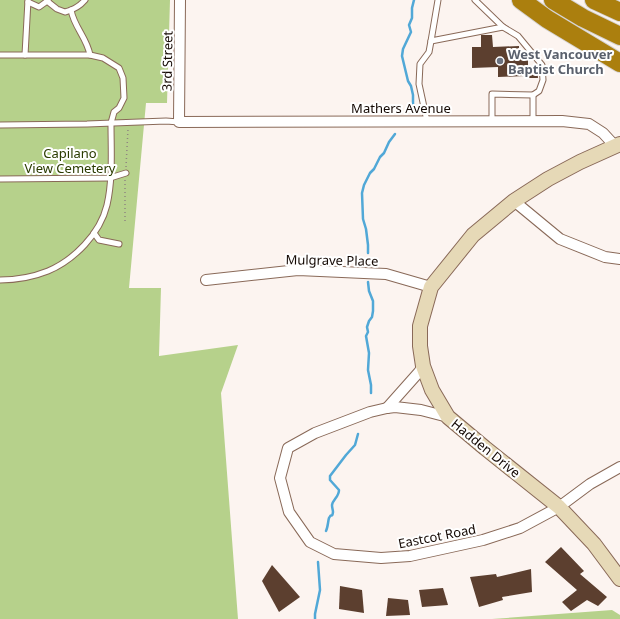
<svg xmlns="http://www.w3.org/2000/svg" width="620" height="619" viewBox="0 0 620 619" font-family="'Noto Sans',sans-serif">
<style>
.green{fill:#b6d18b}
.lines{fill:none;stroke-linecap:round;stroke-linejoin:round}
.stream{stroke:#51a8d7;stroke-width:2.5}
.building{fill:#5c3f2f}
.lane-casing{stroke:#896958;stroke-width:7}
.street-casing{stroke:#896958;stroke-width:12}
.secondary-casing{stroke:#896958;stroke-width:16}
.highway-casing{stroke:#d5d3d2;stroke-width:20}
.path{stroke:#8f8581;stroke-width:1.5;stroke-dasharray:1 3;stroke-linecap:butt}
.lane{stroke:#fff;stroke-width:5}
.street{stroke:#fff;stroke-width:10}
.secondary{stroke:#e6d9b7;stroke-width:14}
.highway{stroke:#ab7f0e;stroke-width:18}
.worship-dot{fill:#6b7280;stroke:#fff;stroke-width:1.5}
.labels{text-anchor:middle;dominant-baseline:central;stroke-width:4;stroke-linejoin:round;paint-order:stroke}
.worship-label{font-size:13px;font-weight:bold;fill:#5b616d;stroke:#fff;text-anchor:start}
.street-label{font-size:13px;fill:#130803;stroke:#fff}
.park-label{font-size:13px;fill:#2a3b00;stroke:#fff}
</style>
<rect width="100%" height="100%" fill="#fcf4f0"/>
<g class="green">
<polygon points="0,0 170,0 167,103 146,103 129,288 161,288 159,356 238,345 221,393 238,619 0,619"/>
<polygon points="612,610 620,615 620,619 492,619"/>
</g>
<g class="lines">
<g class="stream">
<polyline points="412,110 413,104 413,95 411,86 408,81 402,56 403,49 411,32 409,25 412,18 412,8 414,0"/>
<polyline points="368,253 368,245 366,229 363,219 362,193 364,185 370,173 374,169 380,157 384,153 389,142 395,134"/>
<polyline points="368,282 369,291 373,301 373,311 372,317 369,321 367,327 368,332 366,336 369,353 368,370 371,385 371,393"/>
<path d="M326 531C328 527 328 521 329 518 332 512 332 519 333 512 333 510 332 508 332 505 333 499 339 497 339 490L330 480V476L346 455 355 445 358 434"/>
<polyline points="315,619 315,614 320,590 318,562"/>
</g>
</g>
<g class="building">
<polygon points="481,35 492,35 493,47 519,46 519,56 528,55 528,66 537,66 538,78 525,78 525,76 498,77 498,67 472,68 472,47 481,47"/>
<polygon points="561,547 584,571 580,574 607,597 598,606 587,600 571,611 562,602 577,590 545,562"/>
<polygon points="272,565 300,597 279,612 262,581"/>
<polygon points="531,569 532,592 502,597 503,600 479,607 470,577 496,574 497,577"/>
<polygon points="340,586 362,590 364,613 339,609"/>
<polygon points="443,588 448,605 422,607 419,590"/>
<polygon points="388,598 408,600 410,615 386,616"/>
</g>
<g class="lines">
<defs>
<g id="lane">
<polyline points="438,0 431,41 503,27"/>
<polyline points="475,0 503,27 518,36 542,65 543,80 539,91 533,95 492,94 492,121"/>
<path d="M47 1 57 9 65 12C73 10 80 6 85 0"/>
<polyline points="28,2 39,7 46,2 48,0"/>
<path d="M71 10C74 27 87 38 90 55"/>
<path d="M0 55H90L103 58 119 68 123 78 124 98 119 108 114 112 111 123C111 150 113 179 107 205 100 234 74 260 48 271 33 277 15 280 0 280"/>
<polyline points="25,55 28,0"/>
<polyline points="427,121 419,84 420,64 429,52 431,41"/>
<polyline points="533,121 533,95"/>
<polyline points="0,125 87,124 166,121 179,122"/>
<polyline points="0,179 110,178 126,173"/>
<polyline points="94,233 99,240 119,244"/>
</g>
<g id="street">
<polyline points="180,0 179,122 562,121 589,124 603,133 615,146"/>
<polyline points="514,201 560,239 605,257 620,259"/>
<polyline points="206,280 298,270 386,274 431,287"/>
<polyline points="387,408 419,372 423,366"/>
<polyline points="448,417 421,410 395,407 387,408 370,412 315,433 288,448 280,478 289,512 310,542 334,554 381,558 410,556 483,540 520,528 559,507 590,484 620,467"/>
</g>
<polyline id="secondary" points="620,144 580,162 548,179 514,201 473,235 431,287 420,326 420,346 423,366 432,390 448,417 485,448 559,507 594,544 620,579"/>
<g id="highway">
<polyline points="521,0 547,19 620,63"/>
<polyline points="553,0 583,18 620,36"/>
<polyline points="594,0 620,12"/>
</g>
</defs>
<use href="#lane" class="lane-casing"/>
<use href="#street" class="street-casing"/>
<use href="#secondary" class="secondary-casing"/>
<use href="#highway" class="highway-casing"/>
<g class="path">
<polyline points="126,167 128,129"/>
<polyline points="125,180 125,224"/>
</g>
<use href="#lane" class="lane"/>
<use href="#street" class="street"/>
<use href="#secondary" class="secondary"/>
<use href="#highway" class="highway"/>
</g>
<circle class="worship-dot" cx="500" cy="61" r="4"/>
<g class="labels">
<g class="worship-label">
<text x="508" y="54">West Vancouver<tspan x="508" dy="15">Baptist Church</tspan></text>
</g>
<g class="street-label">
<text transform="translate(167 61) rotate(-89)">3rd Street</text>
<text x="401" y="108">Mathers Avenue</text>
<text transform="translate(332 260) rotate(1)">Mulgrave Place</text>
<text transform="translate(486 448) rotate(39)">Hadden Drive</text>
<text transform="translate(437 536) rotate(-11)">Eastcot Road</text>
</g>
<g class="park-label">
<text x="70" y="153">Capilano<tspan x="70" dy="15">View Cemetery</tspan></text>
</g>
</g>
</svg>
